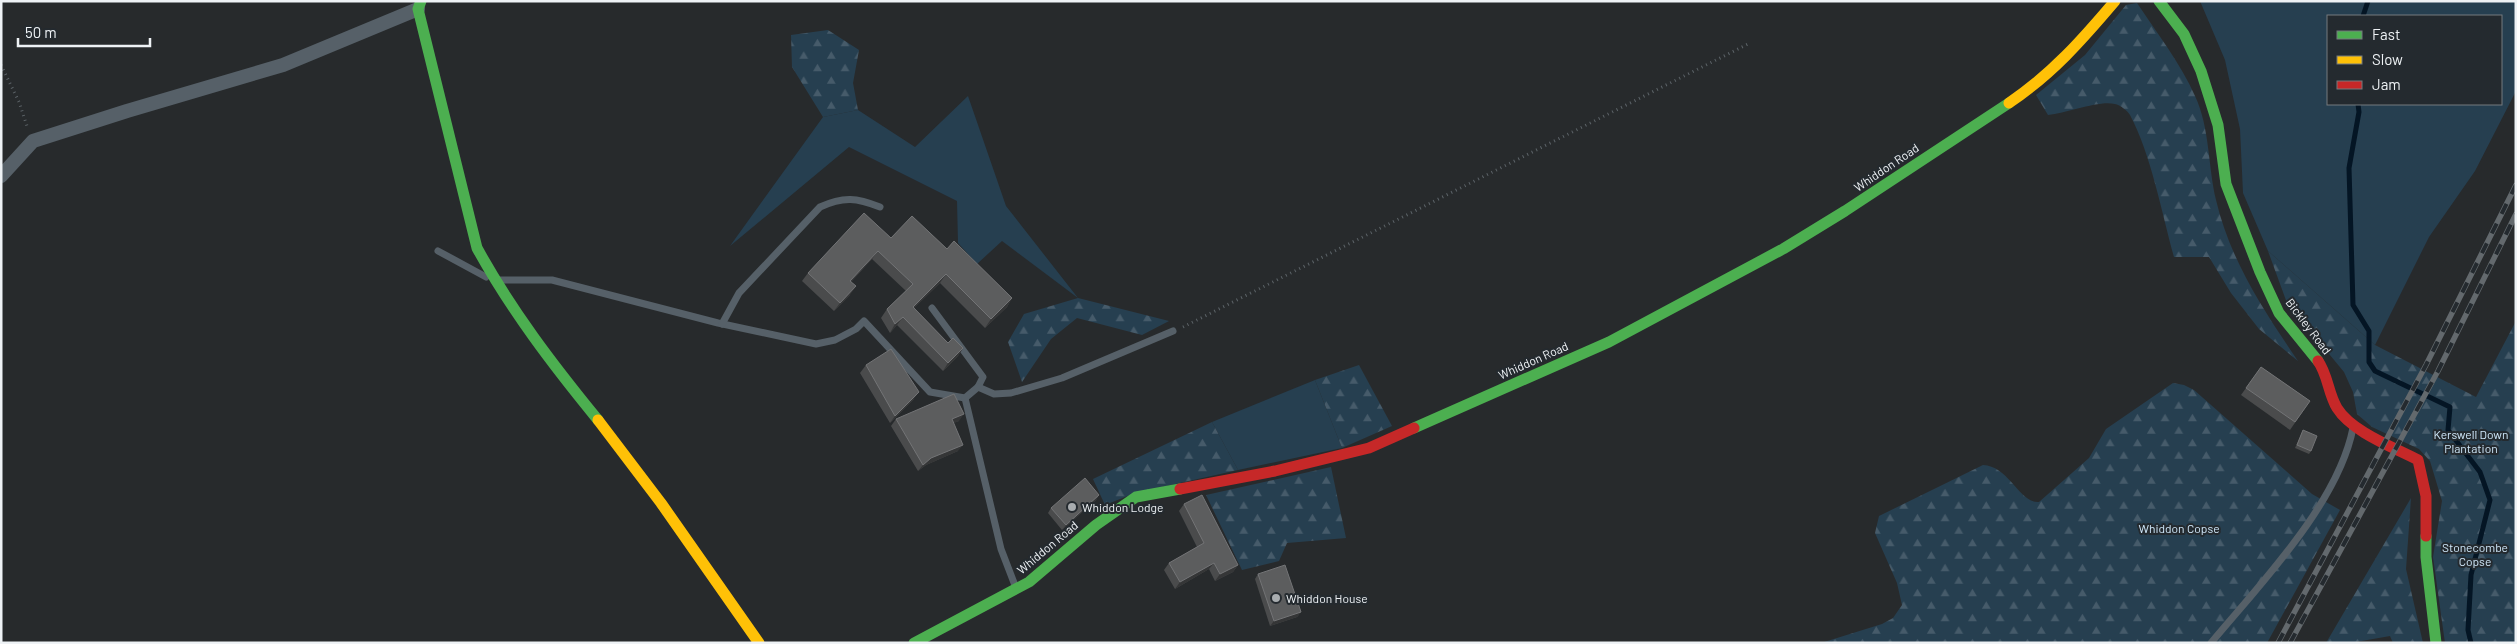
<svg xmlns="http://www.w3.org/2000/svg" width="2517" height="644" viewBox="0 0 2517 644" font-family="Barlow,sans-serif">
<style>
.grass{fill:#263f50;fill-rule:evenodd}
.forest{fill:url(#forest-firs)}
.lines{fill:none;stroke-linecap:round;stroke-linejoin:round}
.stream{stroke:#041524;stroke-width:5}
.path{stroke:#5d6469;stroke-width:3;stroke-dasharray:1 4;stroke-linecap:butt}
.lane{stroke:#566068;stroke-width:7}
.street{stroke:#566068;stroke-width:14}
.fast{stroke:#4caf50;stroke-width:11}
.slow{stroke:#ffc107;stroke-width:11}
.jam{stroke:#c62828;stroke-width:11}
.rail-casing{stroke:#63696d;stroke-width:5.5}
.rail{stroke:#242a2f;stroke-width:4;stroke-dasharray:11;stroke-linecap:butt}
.wall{fill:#4a4b4c}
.shaded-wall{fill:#353637}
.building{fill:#5c5d5e;stroke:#737476}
.poi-dot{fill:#a8acaf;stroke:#242a2f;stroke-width:2}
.labels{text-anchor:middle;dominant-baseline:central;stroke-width:4;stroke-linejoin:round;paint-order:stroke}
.street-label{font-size:12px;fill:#eef2f5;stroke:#242a2f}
.park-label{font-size:12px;fill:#cfe7f9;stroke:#242a2f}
.poi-label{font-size:12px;fill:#eef2f5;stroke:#242a2f;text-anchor:start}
</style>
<defs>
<pattern id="forest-firs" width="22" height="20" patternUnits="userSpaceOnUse" patternTransform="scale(1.25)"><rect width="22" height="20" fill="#263f50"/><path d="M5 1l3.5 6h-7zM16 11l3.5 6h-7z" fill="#465b6a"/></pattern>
</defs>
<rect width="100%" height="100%" fill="#272a2c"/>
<g class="grass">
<path d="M2200 1H2516V91L2475 171 2429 237 2375 345 2268 251 2243 193 2240 129 2225 60ZM2328 16H2501V104H2328Z"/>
<polygon points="968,96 1006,206 1078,298 1002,241 977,264 958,243 957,201 849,147 730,246 823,117 858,110 915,147"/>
<polygon points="1315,380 1342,448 1238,470 1212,422"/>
</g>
<g class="forest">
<path d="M2137 3C2157 33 2181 64 2195 96 2210 128 2208 167 2216 200 2230 260 2264 311 2298 361L2259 329 2231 293 2209 257H2174C2162 214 2151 154 2130 115 2128 111 2120 105 2115 104 2099 100 2067 113 2048 115L2036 95 2085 55 2126 5Z"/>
<polygon points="828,30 859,50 853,83 858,110 823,117 792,67 791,35"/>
<polygon points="2268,251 2375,345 2476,397 2516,321 2516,643 2445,643 2433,557 2442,501 2430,461 2419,449 2372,427 2357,414 2353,392 2344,372 2287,303"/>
<polygon points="1078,298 1169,321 1142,335 1077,318 1051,339 1022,382 1008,342 1024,314"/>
<polygon points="1359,365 1392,426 1342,448 1315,380"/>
<path d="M2173 383 2184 385 2194 390 2312 494 2340 510 2267 643H1821L1882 624 1893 618 1902 605 1897 583 1875 533 1879 516 1983 465C2009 466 2020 504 2039 502L2089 458 2106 429Z"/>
<polygon points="1212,422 1238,470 1135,493 1105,505 1093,479"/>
<polygon points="1331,467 1346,538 1287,543 1279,561 1242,570 1206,495"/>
<polygon points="2411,498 2406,569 2423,643 2393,643 2390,636 2350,643 2326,643"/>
</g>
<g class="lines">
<g class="stream">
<polyline points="2363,16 2368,1"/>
<polyline points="2358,104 2359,112 2349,168 2353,305 2369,331 2369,362 2375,371 2450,407 2448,430 2480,472 2490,500 2471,575 2468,630 2471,643"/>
</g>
<g class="path">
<polyline points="1,65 19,102 28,129"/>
<polyline points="1183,327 1748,44"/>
</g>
<g class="lane">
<polyline points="438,251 486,277"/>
<polyline points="499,280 552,280 718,323 816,344 835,340 856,329 864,321 930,392 965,398"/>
<polyline points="932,308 983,377 978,387 965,398 1001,549 1016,588"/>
<path d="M722 324 739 293 820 207C844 196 857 198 880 207"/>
<polyline points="978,387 994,394 1011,393 1062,378 1173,331"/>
<path d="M2211 643C2260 584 2338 504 2353 428"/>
</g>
<polyline class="street" points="1,176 33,141 127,111 283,65 418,9"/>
<g class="fast">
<path d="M421 1 418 9 477 248C511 310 553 365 598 420"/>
<polyline points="2159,1 2184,34 2201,71 2218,125 2226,184 2260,272 2279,313 2318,361"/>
<polyline points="1414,428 1609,342 1783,249 1845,211 2009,103"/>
<polyline points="2426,536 2426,557 2436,643"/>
<polyline points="914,643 1029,582 1096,525 1136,497 1180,489"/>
</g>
<g class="slow">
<path d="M2009 103C2052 74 2082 40 2115 1"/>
<polyline points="598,420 661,503 759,643"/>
</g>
<g class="jam">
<path d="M2318 361C2328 375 2328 393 2337 408 2352 432 2393 447 2418 460L2426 496V536"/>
<polyline points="1180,489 1275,471 1369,448 1414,428"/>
</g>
<defs>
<g id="rail">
<polyline points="2278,643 2426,365 2516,185"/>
<polyline points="2290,643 2438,371 2516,214"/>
</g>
</defs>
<use href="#rail" class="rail-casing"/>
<use href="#rail" class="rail"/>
</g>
<g class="wall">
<polygon points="891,238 947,249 1012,298 1007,307 985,328 940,283 914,308 948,343 963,348 958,356 943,371 897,325 890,333 881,318 887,309 906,291 872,259 851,282 850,295 834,311 802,281 808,273"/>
<polygon points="866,365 914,399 890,423 860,373"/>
<polygon points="2261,367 2310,401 2290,430 2241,395"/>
<polygon points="896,419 959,421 953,423 958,451 926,465 918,471 891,426"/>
<polygon points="2303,430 2311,451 2309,454 2295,448"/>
<polygon points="1099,495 1096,500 1062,530 1048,513 1051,508"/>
<polygon points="1184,504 1238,565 1233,572 1215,581 1209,569 1175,589 1164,570 1169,563 1197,547 1179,511"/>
<polygon points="1258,574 1301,612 1297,617 1270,626 1255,579"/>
</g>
<g class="shaded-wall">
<polygon points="878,251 872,259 844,289 850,281"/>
<polygon points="946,274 940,283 907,315 913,307"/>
<polygon points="856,286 850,295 834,311 840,303"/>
<polygon points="1012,298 1007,307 985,328 991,319"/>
<polygon points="903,317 897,325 890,333 895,324"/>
<polygon points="963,348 958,356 943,371 948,363"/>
<polygon points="919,392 914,399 890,423 895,416"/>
<polygon points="964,414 959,421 947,426 952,419"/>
<polygon points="963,445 958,451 926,465 918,471 923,465 931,458"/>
<polygon points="1099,495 1096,500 1062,530 1066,525"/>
<polygon points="1214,563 1209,569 1175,589 1180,582"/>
<polygon points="1238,565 1233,572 1215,581 1220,574"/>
<polygon points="1301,612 1297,617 1270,626 1274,621"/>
</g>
<g class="building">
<polygon points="864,213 891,238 912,216 947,249 954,241 1012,298 991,319 946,274 913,307 948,343 953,338 963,348 948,363 903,317 895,324 887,309 913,284 878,251 850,281 856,286 840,303 808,273"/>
<polygon points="891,349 919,392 895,416 866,365"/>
<polygon points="2261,367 2310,401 2295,422 2246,388"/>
<polygon points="954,394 964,414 952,419 963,445 931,458 923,465 896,419"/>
<polygon points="2303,430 2317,436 2311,451 2297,445"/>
<polygon points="1085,478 1099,495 1066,525 1051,508"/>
<polygon points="1202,495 1238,565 1220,574 1214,563 1180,582 1169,563 1204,543 1184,504"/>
<polygon points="1285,565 1301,612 1274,621 1258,574"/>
</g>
<g class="poi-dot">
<circle cx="1072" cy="507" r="5"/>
<circle cx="1276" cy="598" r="5"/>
</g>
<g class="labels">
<g class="street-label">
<text transform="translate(1886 167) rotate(-34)">Whiddon Road</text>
<text transform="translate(2309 326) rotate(53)">Bickley Road</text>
<text transform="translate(1533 360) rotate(-24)">Whiddon Road</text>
<text transform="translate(1047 547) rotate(-40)">Whiddon Road</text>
</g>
<g class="park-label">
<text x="2471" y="434">Kerswell Down<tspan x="2471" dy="14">Plantation</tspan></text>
<text x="2179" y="528">Whiddon Copse</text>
<text x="2475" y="547">Stonecombe<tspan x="2475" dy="14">Copse</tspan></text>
</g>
<g class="poi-label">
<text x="1082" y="507">Whiddon Lodge</text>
<text x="1286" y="598">Whiddon House</text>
</g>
</g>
<rect width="2517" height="644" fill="none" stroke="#eef2f5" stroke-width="5"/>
<rect x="2327" y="15" width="175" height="90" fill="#242a2f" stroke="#757a7e"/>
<rect x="2337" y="31" width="25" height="8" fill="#4caf50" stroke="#757a7e"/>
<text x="2372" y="40" font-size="15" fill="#eef2f5">Fast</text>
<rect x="2337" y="56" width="25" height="8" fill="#ffc107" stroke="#757a7e"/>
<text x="2372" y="65" font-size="15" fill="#eef2f5">Slow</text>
<rect x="2337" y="81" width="25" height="8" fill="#c62828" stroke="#757a7e"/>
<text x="2372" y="90" font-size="15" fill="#eef2f5">Jam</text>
<path d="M18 38v8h132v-8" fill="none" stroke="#eef2f5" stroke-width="2.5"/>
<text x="25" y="38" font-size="15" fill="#eef2f5" stroke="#242a2f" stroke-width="4" paint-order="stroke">50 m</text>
</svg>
